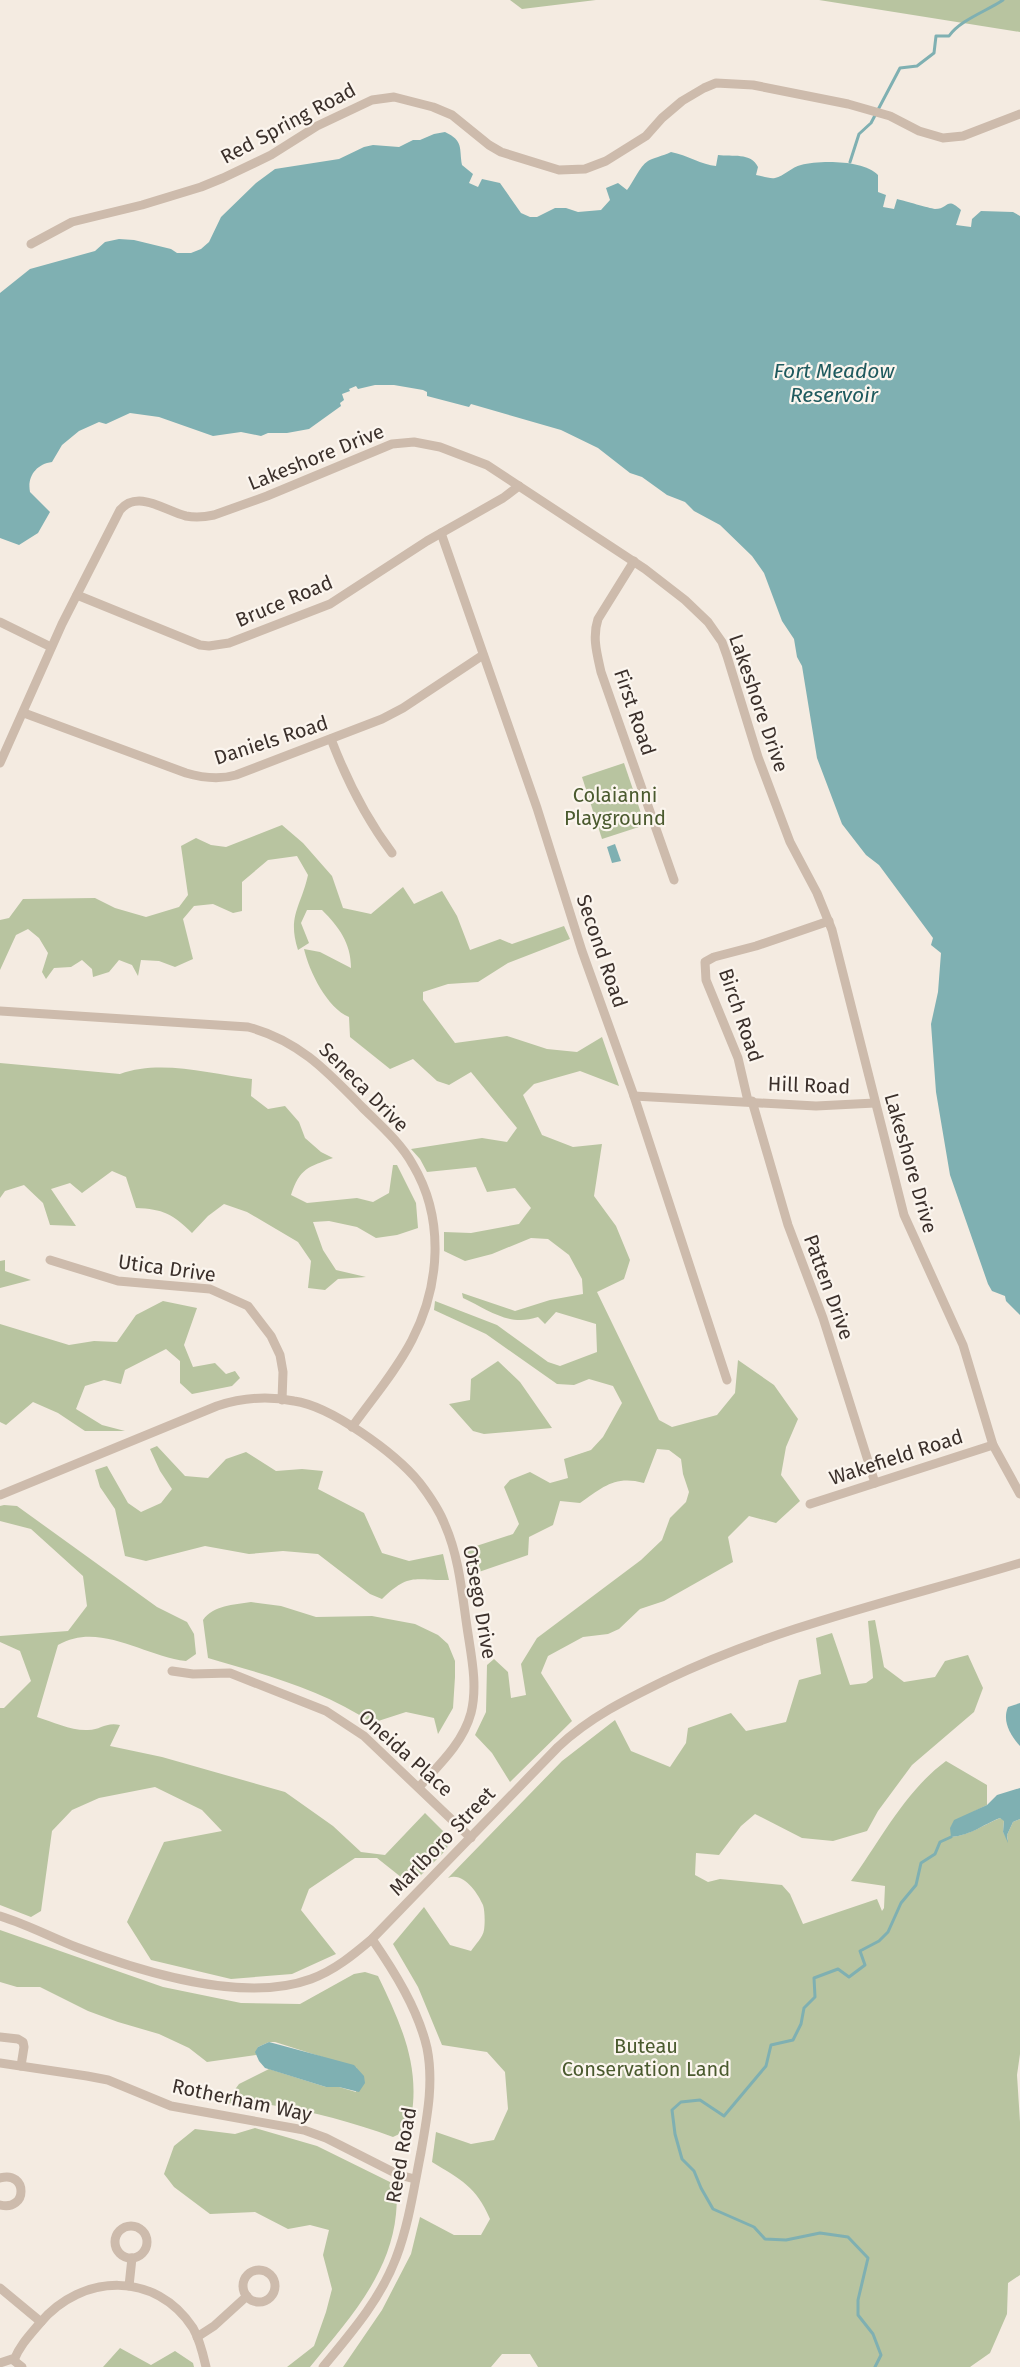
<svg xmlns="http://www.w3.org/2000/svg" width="1020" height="2367" viewBox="0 0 1020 2367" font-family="'Fira Sans',sans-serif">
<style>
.green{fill:#b8c4a0}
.water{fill:#7fb0b2}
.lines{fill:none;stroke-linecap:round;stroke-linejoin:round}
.stream{stroke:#7fb0b2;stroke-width:3}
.minor{stroke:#cdbbac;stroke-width:9}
.labels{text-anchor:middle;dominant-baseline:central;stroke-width:4.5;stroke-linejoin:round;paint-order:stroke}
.street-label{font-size:20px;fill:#3b302b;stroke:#fbf5ee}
.park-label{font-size:20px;fill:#4a5a2e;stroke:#fbf5ee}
.water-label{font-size:21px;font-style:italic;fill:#1f5a5e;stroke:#fbf5ee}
</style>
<rect width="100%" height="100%" fill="#f4ebe1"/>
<g class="green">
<polygon points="510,0 596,0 522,9"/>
<polygon points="819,0 1020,0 1020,32"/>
<polygon points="624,763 645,825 602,839 582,777"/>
<path d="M282 825 303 843 332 876 343 908 371 914 403 887 414 904 442 891 457 916 470 950 500 939 512 944 564 926 570 939 508 963 478 982 448 984 423 992V1000L455 1043 507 1036 547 1049 577 1052 602 1037 619 1086 580 1071 534 1084 523 1095 542 1135 573 1147 602 1144 594 1196 616 1226 630 1260 624 1279 597 1292 659 1420 672 1427 717 1415 735 1393 738 1360 774 1385 798 1419 786 1447 781 1475 800 1501 776 1523 749 1516 728 1537 733 1562 664 1601 640 1609 619 1629 608 1634 583 1637 548 1656 541 1673 572 1721 510 1782 492 1753 475 1735 486 1712 487 1665 494 1659 508 1672 511 1698 526 1695 521 1664 537 1638 641 1560 662 1540 670 1518 686 1502 689 1492 683 1474 681 1459 669 1450 657 1449 644 1483C615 1475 603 1487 580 1503L560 1501 553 1525 529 1537 528 1555 473 1574 464 1550 513 1534 519 1524 504 1487 510 1480 530 1472 550 1483 568 1478 564 1459 591 1450 603 1437 622 1403 613 1386 589 1379 574 1385 557 1384 486 1334 434 1310 435 1301 497 1325 548 1362 560 1366 597 1352 596 1324 556 1312 545 1324 538 1317C509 1327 489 1310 463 1298L462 1293 515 1311 550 1300 583 1294 582 1279 569 1255 548 1239 531 1238 492 1254 465 1261 444 1251V1232L471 1233 519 1224 531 1208 515 1188 487 1192 476 1167 427 1172 420 1159 411 1149 482 1138 507 1142 517 1128 471 1072 449 1085 437 1081 413 1059 390 1069 350 1037 349 1017C327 1008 309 971 304 949L320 952 351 968C351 943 339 927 322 910H307L301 923 309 943 298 950C287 916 301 907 308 875L297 856 268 860 242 882V911L233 913 213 904 194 906 183 919 193 959 175 967 159 961 141 960 138 976 132 965 119 960 109 972 93 977 92 969 82 960 71 967 54 968 46 979 42 972 48 953 39 938 28 929 16 935 0 970V920L9 918 23 899 95 898 115 908 146 917 179 907 188 895 181 846 196 838 211 845 226 847Z"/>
<path d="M0 1063 120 1074C161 1059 210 1074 252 1079L251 1096 268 1109 285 1106 299 1122 305 1138 321 1152 333 1158C308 1167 300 1168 291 1195L307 1203 357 1198 373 1202 389 1193 393 1165H397L416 1203 418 1228 397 1235 376 1238 357 1227 329 1221 313 1222 323 1250 336 1270 366 1277 338 1279 325 1290 308 1288 311 1261 298 1242 247 1212 224 1204 208 1216 192 1233C173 1214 163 1209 136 1208L126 1177 112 1171 82 1193 70 1183 51 1189 76 1226 50 1225 43 1203 24 1185 5 1191 0 1198Z"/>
<polygon points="5,1260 5,1271 31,1280 0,1288 0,1261"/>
<polygon points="163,1301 197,1308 184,1345 193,1367 215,1363 226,1374 235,1371 240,1378 232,1386 192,1394 180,1383 180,1361 166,1349 125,1370 121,1384 104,1380 85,1386 76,1409 102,1425 125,1431 85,1431 58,1413 33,1402 6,1425 0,1422 0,1324 69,1345 94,1341 117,1342 136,1315"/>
<polygon points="498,1361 520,1382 552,1428 484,1434 473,1431 449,1404 470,1400 471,1379"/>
<path d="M157 1446 185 1476 208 1478 226 1459 246 1452 276 1471 302 1469 323 1471 318 1489 364 1513 382 1553 409 1561 443 1554 449 1580C414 1581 410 1572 382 1599L370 1594 318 1554 283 1551 249 1554 205 1546 146 1561 125 1556 115 1509 100 1487 95 1470 107 1466 128 1503 141 1512 161 1503 172 1489 160 1471 150 1449Z"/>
<path d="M4 1505 17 1506 157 1607 187 1622 194 1634 196 1654 186 1661C144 1656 99 1621 58 1645L37 1717C53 1722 72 1731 88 1730 101 1730 105 1722 120 1725L110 1746 162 1757 285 1792 333 1826 361 1852 385 1855 425 1813 449 1837 447 1849 411 1885 377 1858H355L309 1889 301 1910 336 1954 292 1974 231 1979 151 1960 127 1922 164 1842 222 1831 202 1810 155 1787 99 1798 72 1810 52 1831 41 1911 31 1917 0 1905V1708H4L31 1681 20 1651 0 1642V1636L68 1631 87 1606 83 1576 31 1529 0 1521V1506Z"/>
<path d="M251 1602 281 1606 316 1617 372 1616 415 1624 438 1635 448 1644 455 1661V1677L453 1708 438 1734 434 1718 406 1712 372 1723C324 1690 263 1674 208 1658L203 1620C214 1605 233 1605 251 1602Z"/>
<path d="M875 1620 884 1667 904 1682 935 1677 945 1661 968 1655 983 1688 974 1712 912 1765 878 1811 867 1831 833 1841 802 1838 755 1814 741 1826 719 1855 696 1853 695 1875 708 1882 720 1879 782 1885 790 1894 803 1924 877 1899 882 1911 884 1908 885 1886 851 1881C880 1841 905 1791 946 1761L987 1785V1805L975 1811 951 1837C970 1835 983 1825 1000 1818L1004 1820 1003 1832 1008 1841 1007 1835 1013 1822 1020 1819V2054L1017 2075 1020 2122V2275L1008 2283 1007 2314 990 2353 970 2367H538L530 2354H502L491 2367H343L382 2310 411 2254 420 2217 454 2235H481L490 2219C476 2186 461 2180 432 2162L436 2132 471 2144 494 2140 508 2109 505 2072 487 2052 442 2045 418 1987 393 1944 424 1907 450 1945 471 1951C475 1945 483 1937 484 1930 485 1924 485 1911 483 1905 478 1893 463 1871 448 1878L562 1761 615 1720 631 1751 670 1767 686 1743 688 1728 731 1713 746 1731 786 1722 799 1680 821 1674 816 1638 832 1633 850 1685 866 1683 873 1678 868 1621Z"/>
<path d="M0 1930 163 1987 241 2003 300 2004 354 1974 365 1972 378 1976C398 2018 417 2057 413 2104 412 2110 413 2117 411 2123 408 2130 400 2134 393 2137 352 2122 315 2112 271 2105 256 2102 240 2105 225 2103L239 2084 269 2069 326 2087H339L356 2092 357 2068 275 2042H269L258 2047 256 2055 207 2062 189 2048 159 2034 118 2022 88 2011 40 1987H17L0 1982Z"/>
<path d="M255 2128 317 2146 392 2183C398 2194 397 2202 396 2214 390 2276 347 2321 310 2367H287L314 2346 326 2312 332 2289 323 2255 329 2230 310 2225 288 2229 255 2212 210 2214 174 2187 164 2174 174 2146 195 2129 235 2134Z"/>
<polygon points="120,2348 151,2365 175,2351 193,2363 194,2367 103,2367"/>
</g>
<g class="water">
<path d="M445 132C464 141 459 148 462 165L473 174 469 183 478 187 482 179 500 183 521 213 530 217H537L555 208H566L578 212 601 210 610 200 606 188 618 183 627 190C634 181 639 167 648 161 652 158 663 156 671 152 687 155 702 165 716 166L718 155C732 157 751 152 758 167L756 175C762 176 770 179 775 178 784 176 792 167 801 165 820 160 864 160 878 175V192L886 195 883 207 894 209 897 199C905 201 929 208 935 209 949 209 946 196 961 210L956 225 971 227 972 219 981 211 1013 212 1020 216V1315L1006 1301 1005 1296 992 1291 988 1284 950 1175 936 1092 931 1024 938 992 941 953 931 945 933 938 879 865 866 855 842 824 817 758 802 666 797 657 794 639 782 621 764 573 752 556 720 525 694 511 685 502 667 495 642 477 630 473 598 448 561 430 471 404 469 407 427 396V392L423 390 394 385H375L358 389 356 386 349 389 350 391 342 394 344 400 340 403 341 406 309 429 287 433H268L261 436 241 432 213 436 159 417 130 413 106 424 99 422 79 431 62 445 52 462C36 464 27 477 30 492L50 512 38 533 19 545 0 538V293L30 269 95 251 105 242 119 239 134 240 171 249 177 253H191L201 249 209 242 221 217 256 183 275 169 339 159 364 147 373 145 399 147 413 140H420L434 134Z"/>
<polygon points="615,844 621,861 612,863 607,847"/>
<path d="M1020 1703V1746C1010 1735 1002 1721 1008 1707Z"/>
<path d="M1020 1788V1819L1013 1822 1007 1835 1008 1843 1003 1832 1004 1821 1000 1818C982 1825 972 1835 951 1837L950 1828 954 1820 987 1805 997 1795Z"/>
<polygon points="269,2042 354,2065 364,2076 365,2083 359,2092 339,2087 326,2087 265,2068 259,2061 255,2052 258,2047"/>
</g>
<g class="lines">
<g class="stream">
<path d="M850 162 859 134 871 123 900 68 917 66 934 53 936 36H949C960 20 987 11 1003 0"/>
<polyline points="875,2367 881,2355 873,2334 858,2315 858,2300 868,2258 848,2237 820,2233 786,2240 765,2239 754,2227 713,2209 701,2188 694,2171 682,2159 675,2134 672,2110 681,2102 700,2100 724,2116 766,2066 771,2045 793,2040 801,2024 804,2008 815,1997 814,1978 838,1969 849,1977 865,1965 860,1951 879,1941 888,1932 901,1903 916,1885 921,1863 935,1854 940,1842 951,1837"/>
</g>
<g class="minor">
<polyline points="31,244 72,222 142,205 201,187 223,178 271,155 317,126 372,100 394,97 433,107 452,115 489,145 501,152 559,170 585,169 606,161 646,136 662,118 682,101 704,88 716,83 753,85 848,104 890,116 919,131 943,138 963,136 1020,114"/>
<polyline points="441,533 537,808 582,951 634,1096 727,1380"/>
<path d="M634 561 598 619C592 637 597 654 601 672L674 880"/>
<polyline points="77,595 200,645 209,646 229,643 330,604 427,541 503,498 519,486"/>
<polyline points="0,622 51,647"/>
<path d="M24 713 186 773C203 778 219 780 236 775L382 719 403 708 483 655"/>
<path d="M331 739C347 781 365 817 392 853"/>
<path d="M0 763 62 624 120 510C138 489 165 511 186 516 196 518 205 517 214 515L267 496 392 444 414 442 440 447 487 465 645 569 685 600 708 622 722 642 727 656 758 757 790 842 817 893 832 930 904 1215 963 1345 993 1445 1020 1494"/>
<path d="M0 1011 248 1027C298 1040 327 1071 362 1107 380 1125 401 1143 413 1165 445 1219 440 1286 412 1340 396 1371 372 1399 352 1427"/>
<polyline points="634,1096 816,1106 875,1103"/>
<polyline points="748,1101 738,1058 706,980 705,962 714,957 756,946 829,921"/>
<polyline points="752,1101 788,1225 823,1318 875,1483"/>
<polyline points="50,1260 118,1281 210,1289 248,1306 271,1336 280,1355 283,1372 282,1400"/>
<path d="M0 1495 217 1406C241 1398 269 1396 294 1401 331 1406 395 1453 419 1482 429 1495 439 1509 445 1525 459 1557 462 1593 467 1627 471 1655 478 1685 471 1713 463 1743 439 1765 419 1787"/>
<polyline points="810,1504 993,1445"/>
<polyline points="172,1671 193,1674 230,1673 326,1711 364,1736 471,1838"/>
<path d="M0 1916C26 1924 51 1937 76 1947 142 1972 243 2004 311 1979 335 1970 353 1955 372 1939L558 1747C590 1717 627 1699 666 1680 778 1626 901 1599 1020 1563"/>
<polyline points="0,2037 18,2039 23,2042 24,2047 21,2066"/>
<polyline points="0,2063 87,2076 108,2080 171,2106 304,2130 326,2138 399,2175 415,2179"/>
<path d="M0 2178C28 2170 28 2212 0 2205"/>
<circle cx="131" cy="2242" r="16"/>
<circle cx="259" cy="2286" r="16"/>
<polyline points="129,2286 132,2258"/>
<polyline points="0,2288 41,2322"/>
<polyline points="197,2337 214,2326 247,2296"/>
<path d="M14 2360C20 2345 30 2335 40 2323 82 2273 156 2271 193 2328 200 2340 203 2354 206 2367"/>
<polyline points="0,2363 12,2359 22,2367"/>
<path d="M323 2367C351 2333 380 2300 396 2258 409 2224 414 2187 421 2152 427 2117 434 2083 427 2048 418 2009 394 1971 372 1939"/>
</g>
</g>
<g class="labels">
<g class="street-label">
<text transform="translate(288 123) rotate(-28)">Red Spring Road</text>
<text transform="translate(316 457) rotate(-22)">Lakeshore Drive</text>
<text transform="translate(284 601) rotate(-23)">Bruce Road</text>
<text transform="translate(759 703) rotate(71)">Lakeshore Drive</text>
<text transform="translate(635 712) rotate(71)">First Road</text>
<text transform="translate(271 740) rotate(-18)">Daniels Road</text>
<text transform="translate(602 951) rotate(71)">Second Road</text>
<text transform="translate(741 1015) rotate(71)">Birch Road</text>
<text transform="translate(809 1085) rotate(2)">Hill Road</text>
<text transform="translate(364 1087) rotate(45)">Seneca Drive</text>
<text transform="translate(911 1163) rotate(74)">Lakeshore Drive</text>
<text transform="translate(167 1268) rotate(8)">Utica Drive</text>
<text transform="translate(829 1287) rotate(70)">Patten Drive</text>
<text transform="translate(896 1457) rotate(-18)">Wakefield Road</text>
<text transform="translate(480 1602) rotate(80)">Otsego Drive</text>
<text transform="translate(406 1753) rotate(42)">Oneida Place</text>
<text transform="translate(442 1841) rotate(-46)">Marlboro Street</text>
<text transform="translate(242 2100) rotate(12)">Rotherham Way</text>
<text transform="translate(401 2155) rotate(-80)">Reed Road</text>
</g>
<g class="park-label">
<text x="615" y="795">Colaianni<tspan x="615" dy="23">Playground</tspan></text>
<text x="646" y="2046">Buteau<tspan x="646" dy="23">Conservation Land</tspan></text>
</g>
<g class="water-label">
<text x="834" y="371">Fort Meadow<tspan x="834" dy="24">Reservoir</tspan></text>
</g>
</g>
</svg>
